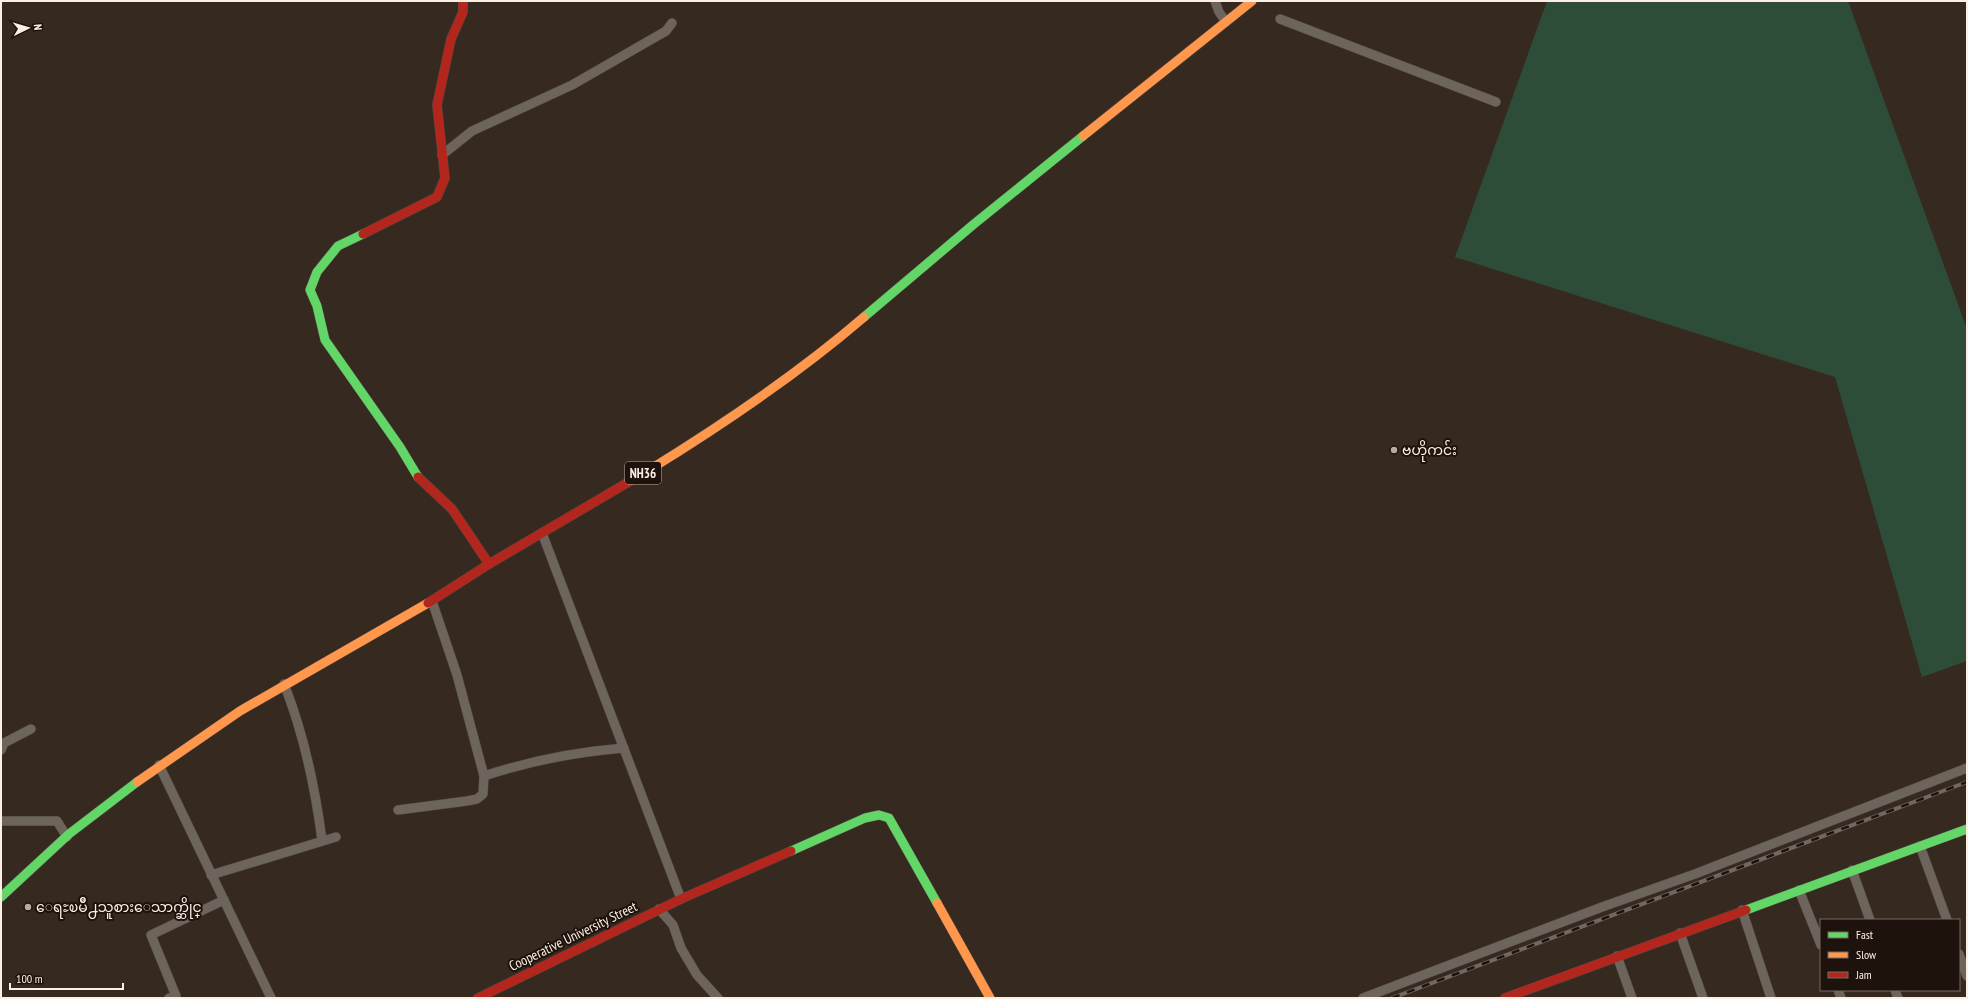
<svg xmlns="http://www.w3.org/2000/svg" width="1968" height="999" viewBox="0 0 1968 999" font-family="'PT Sans Narrow','Noto Sans Myanmar',sans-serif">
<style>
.green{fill:#2d4d38}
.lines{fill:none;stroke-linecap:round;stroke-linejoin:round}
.street-casing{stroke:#51463f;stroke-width:10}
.fast-casing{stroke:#51463f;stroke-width:10}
.slow-casing{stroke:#51463f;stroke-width:10}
.jam-casing{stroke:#51463f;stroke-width:10}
.street{stroke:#6d645c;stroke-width:9}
.fast{stroke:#63d668;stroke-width:9}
.slow{stroke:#ff974d;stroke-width:9}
.jam{stroke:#b3261e;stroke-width:9}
.rail-casing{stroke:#726761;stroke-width:4}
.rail{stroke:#1d130c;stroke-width:2.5;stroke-dasharray:8;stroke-linecap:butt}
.poi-dot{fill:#b8aaa0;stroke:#1d130c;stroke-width:1.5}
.labels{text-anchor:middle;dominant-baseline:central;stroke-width:4;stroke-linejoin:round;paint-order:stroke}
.shield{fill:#1d130c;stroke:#baada4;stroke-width:1}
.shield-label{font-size:13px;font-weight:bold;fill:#feefe5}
.poi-label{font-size:14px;fill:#feefe5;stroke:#1d130c;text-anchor:start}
.street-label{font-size:14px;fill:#feefe5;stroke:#1d130c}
</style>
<rect width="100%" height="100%" fill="#362920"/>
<polygon class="green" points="1547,1 1848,1 1967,329 1967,661 1922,677 1835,377 1455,257"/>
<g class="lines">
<defs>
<g id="street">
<polyline points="1215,1 1219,12 1226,22"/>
<polyline points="1280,19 1496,102"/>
<polyline points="442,155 472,131 572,85 666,31 672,23"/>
<polyline points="542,533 681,899"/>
<path d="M284 684C304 734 315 787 322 840"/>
<polyline points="1,750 4,743 31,729"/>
<polyline points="159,765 271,998"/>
<path d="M484 776C529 761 576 752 624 748"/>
<polyline points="398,810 467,801 477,799 483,794 484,776 457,675 432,601"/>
<polyline points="1,821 57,821 67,837"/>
<polyline points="1920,846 1947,920"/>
<polyline points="1852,870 1870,920"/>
<polyline points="211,875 336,837"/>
<polyline points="1799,890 1821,945"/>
<polyline points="659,909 673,925 681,948 697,975 718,998"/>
<polyline points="1742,910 1771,998"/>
<polyline points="1680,933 1703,998"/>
<polyline points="1959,954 1967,976"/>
<polyline points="1617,956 1632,998"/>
<polyline points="1838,990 1841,998"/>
<polyline points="1895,990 1898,998"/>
<polyline points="169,998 176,996 151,935 224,900"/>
<polyline points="1363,998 1602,907 1695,874 1967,768"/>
</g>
<g id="fast">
<polyline points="363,234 338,246 317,272 310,290 317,306 325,340 400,447 418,477"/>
<polyline points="864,317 974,224 1083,136"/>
<polyline points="791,851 865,818 879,815 889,818 937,903"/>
<polyline points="1,897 69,834 137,782"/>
<polyline points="1746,910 1967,829"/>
</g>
<g id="slow">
<polyline points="1083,136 1252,1"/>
<path d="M649 470C722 425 799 373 864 317"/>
<polyline points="137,782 240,711 428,603"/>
<polyline points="937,903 990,998"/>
</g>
<g id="jam">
<polyline points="363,234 437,197 445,178 437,105 451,39 463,12 463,1"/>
<polyline points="418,477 452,509 489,564"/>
<polyline points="428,603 489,564 649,470"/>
<polyline points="478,998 681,899 791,851"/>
<polyline points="1505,998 1746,910"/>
</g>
</defs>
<use href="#street" class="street-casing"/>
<use href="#fast" class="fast-casing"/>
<use href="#slow" class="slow-casing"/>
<use href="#jam" class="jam-casing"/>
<use href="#street" class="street"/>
<use href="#fast" class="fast"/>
<use href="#slow" class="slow"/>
<use href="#jam" class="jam"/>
<defs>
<polyline id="rail" points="1392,998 1967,782"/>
</defs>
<use href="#rail" class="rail-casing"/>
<use href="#rail" class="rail"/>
</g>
<g class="poi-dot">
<circle cx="1394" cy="450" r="4"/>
<circle cx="28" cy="907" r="4"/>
</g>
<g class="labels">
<rect class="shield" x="625" y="462" width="36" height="22" rx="3"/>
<g class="shield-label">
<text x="643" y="473">NH36</text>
</g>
<g class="poi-label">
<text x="1402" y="450">ဗဟိုကင်း</text>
<text x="36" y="907">ေရႊၿမိဳ႕သူစားေသာက္ဆိုင္</text>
</g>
<g class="street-label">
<text transform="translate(573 936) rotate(-26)">Cooperative University Street</text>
</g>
</g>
<rect width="1968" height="999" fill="none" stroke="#feefe5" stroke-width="4"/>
<rect x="1820" y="919" width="140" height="72" fill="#1d130c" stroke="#776b63"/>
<rect x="1828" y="932" width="20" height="6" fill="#63d668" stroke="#776b63"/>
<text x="1856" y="939" font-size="12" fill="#feefe5">Fast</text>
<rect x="1828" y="952" width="20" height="6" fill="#ff974d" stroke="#776b63"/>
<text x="1856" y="959" font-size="12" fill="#feefe5">Slow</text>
<rect x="1828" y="972" width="20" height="6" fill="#b3261e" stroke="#776b63"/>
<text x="1856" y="979" font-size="12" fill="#feefe5">Jam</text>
<g transform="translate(28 28) rotate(85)" stroke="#1d130c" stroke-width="3" paint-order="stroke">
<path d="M0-3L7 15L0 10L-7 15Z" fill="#feefe5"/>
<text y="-6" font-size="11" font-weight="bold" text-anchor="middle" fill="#feefe5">N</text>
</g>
<path d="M10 983v6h113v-6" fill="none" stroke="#feefe5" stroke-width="2"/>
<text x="16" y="983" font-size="12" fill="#feefe5" stroke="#1d130c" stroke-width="3" paint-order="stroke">100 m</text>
</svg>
